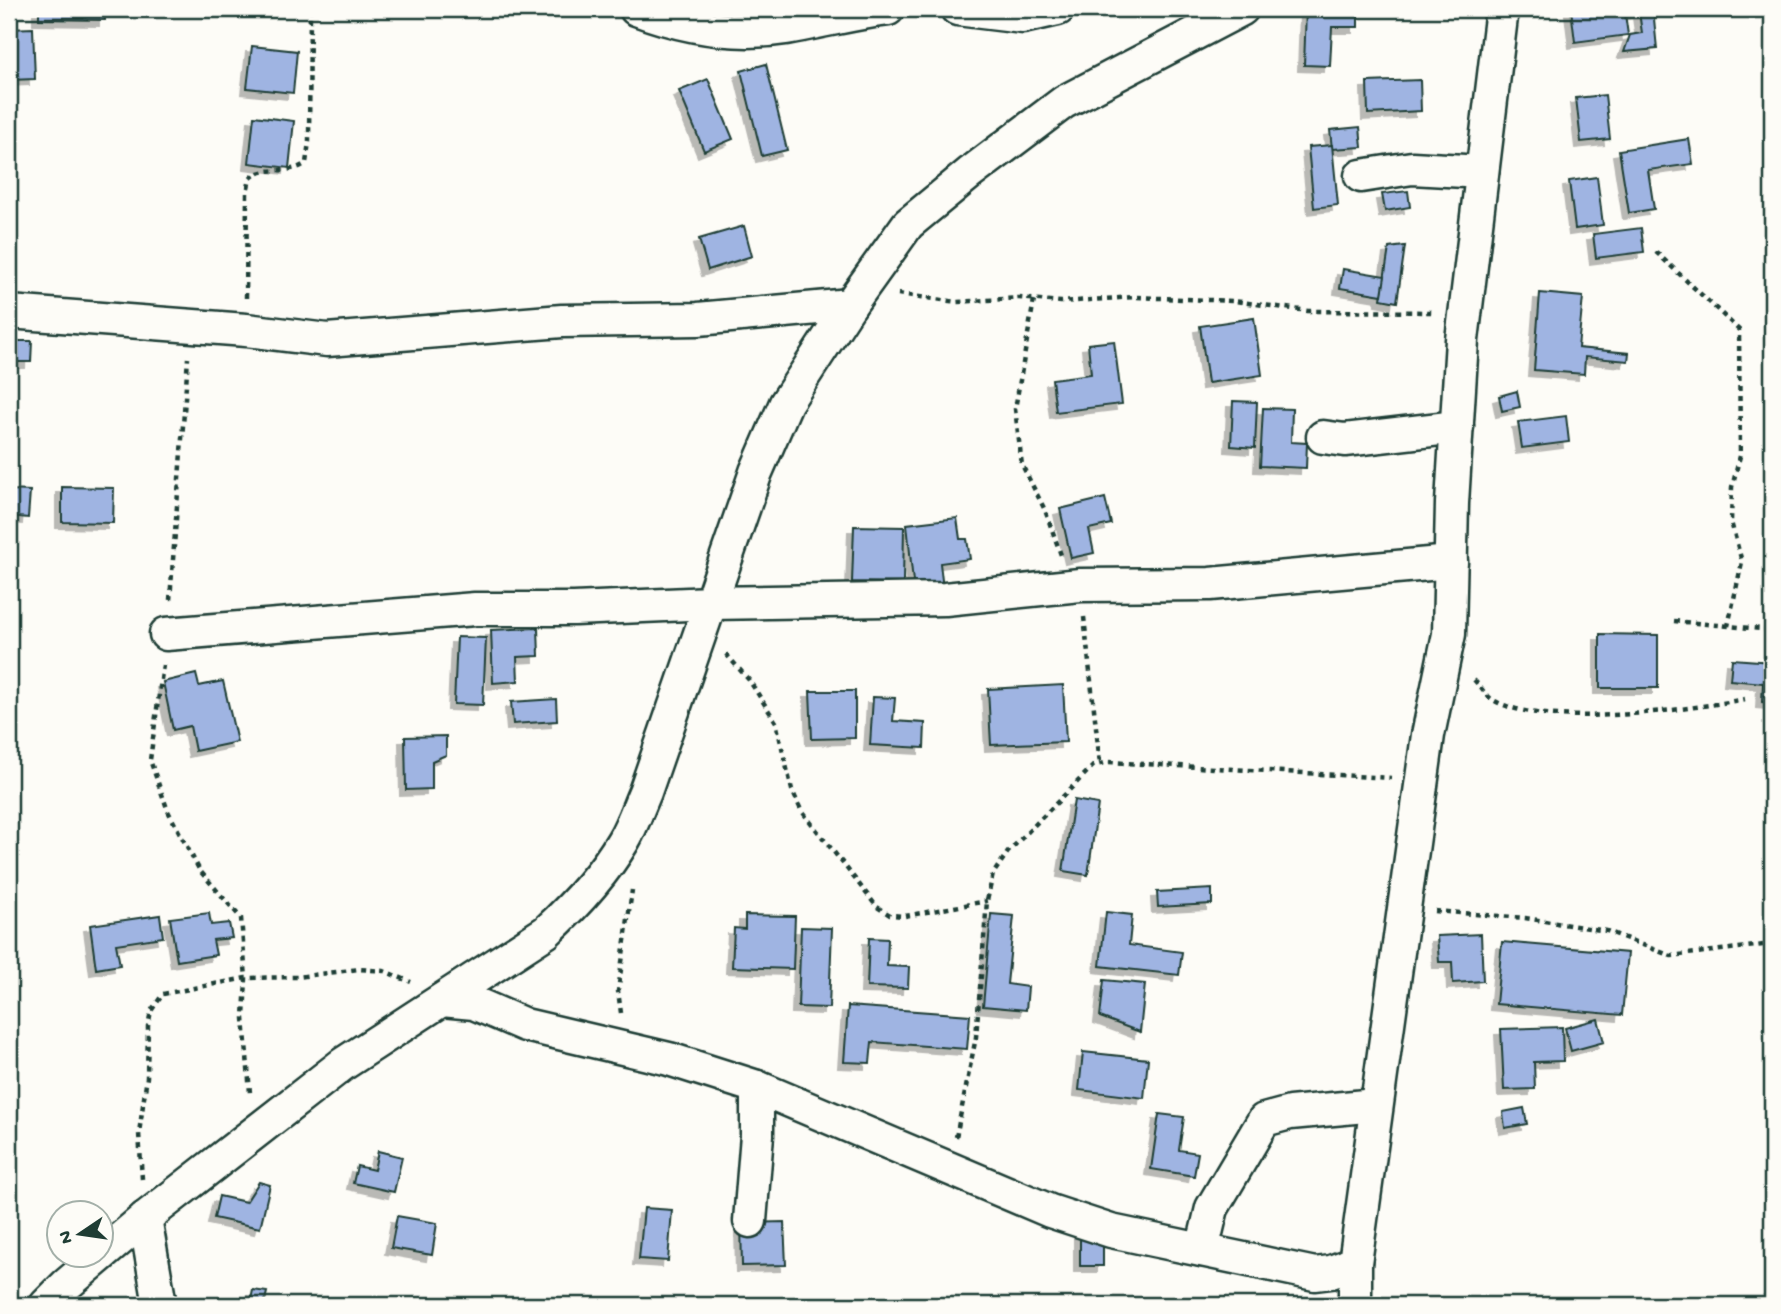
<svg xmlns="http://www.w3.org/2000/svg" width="1781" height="1314" viewBox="0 0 1781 1314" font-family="'Gochi Hand',sans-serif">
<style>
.building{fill:#9fb4e2;stroke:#1f3d34;stroke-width:2;filter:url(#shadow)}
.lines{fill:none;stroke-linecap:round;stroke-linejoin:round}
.street-casing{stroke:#1f3d34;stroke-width:37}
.path{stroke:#1f3d34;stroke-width:4.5;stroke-dasharray:5 5;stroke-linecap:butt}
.street{stroke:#fdfcf7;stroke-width:32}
</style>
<defs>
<filter id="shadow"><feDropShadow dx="-6" dy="6" stdDeviation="0" flood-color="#0004"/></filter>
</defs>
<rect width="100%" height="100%" fill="#fdfcf7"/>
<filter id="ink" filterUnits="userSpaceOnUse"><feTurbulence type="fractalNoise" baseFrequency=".0143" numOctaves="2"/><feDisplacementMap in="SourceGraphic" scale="14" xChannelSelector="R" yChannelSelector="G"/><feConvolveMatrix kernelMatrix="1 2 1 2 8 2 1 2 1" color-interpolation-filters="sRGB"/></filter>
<g filter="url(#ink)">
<g class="building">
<polygon points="39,9 105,9 105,20 39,19"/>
<polygon points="1306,9 1358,9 1358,27 1332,27 1330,66 1304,65"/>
<polygon points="1571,9 1653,9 1657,49 1624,52 1630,35 1642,33 1639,12 1625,14 1628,35 1575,42"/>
<polygon points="33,28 35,79 11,80 9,29"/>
<polygon points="252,46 297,51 293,93 247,88"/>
<polygon points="766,64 787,150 762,156 741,71"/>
<polygon points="708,79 733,139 704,151 679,91"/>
<polygon points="1420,80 1421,111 1368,114 1367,82"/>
<polygon points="1605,95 1610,139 1581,142 1576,98"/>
<polygon points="254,116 294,121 289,168 249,163"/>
<polygon points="1360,127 1362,147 1332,149 1330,130"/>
<polygon points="1689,139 1693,164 1648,170 1654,209 1629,213 1619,150"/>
<polygon points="1332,145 1338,205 1314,208 1308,147"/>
<polygon points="1597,177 1603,225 1575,229 1569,181"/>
<polygon points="1408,191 1410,207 1385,211 1382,194"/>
<polygon points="744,226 752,256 708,270 699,239"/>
<polygon points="1641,228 1644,252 1596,258 1593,234"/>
<polygon points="1405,246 1397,302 1381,299 1389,248"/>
<polygon points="1343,269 1385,276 1382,295 1340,288"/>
<polygon points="1540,293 1583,297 1578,348 1629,353 1628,361 1585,357 1584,374 1534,370"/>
<polygon points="1254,318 1262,375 1208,383 1200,326"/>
<polygon points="9,341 32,341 31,362 9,362"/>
<polygon points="1114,341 1122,404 1056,412 1052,379 1091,374 1088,344"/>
<polygon points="1517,391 1520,407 1502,411 1499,396"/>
<polygon points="1233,401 1257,402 1255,448 1231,446"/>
<polygon points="1263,408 1292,409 1291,442 1307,443 1306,468 1260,466"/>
<polygon points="1566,416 1569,442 1522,448 1518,422"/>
<polygon points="62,487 114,488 113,523 62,522"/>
<polygon points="9,490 30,491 28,518 9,516"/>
<polygon points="1105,498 1111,524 1089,529 1094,553 1071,558 1060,509"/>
<polygon points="957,518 960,539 967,539 970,559 940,563 943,589 914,592 907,524"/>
<polygon points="854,526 904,527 903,583 852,582"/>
<polygon points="538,628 539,656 517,657 518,681 493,683 491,630"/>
<polygon points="1600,634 1658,635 1658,688 1600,688"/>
<polygon points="457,637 486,638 483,705 454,704"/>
<polygon points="1732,659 1772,662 1772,703 1762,702 1763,683 1730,680"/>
<polygon points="196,674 199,686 223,681 237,742 195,751 190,726 173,730 163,682"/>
<polygon points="1063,685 1066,742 991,745 988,689"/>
<polygon points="810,691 855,691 855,738 812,739"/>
<polygon points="873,697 895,698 893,721 925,723 924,748 870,745"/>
<polygon points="556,699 557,721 513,724 511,702"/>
<polygon points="446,736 446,755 432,761 432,789 406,790 405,737"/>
<polygon points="1074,800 1098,804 1088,875 1063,871"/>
<polygon points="1212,889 1212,904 1158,907 1157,892"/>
<polygon points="1106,912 1132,915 1129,945 1182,952 1179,975 1100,966"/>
<polygon points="209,913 211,925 229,923 232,938 213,940 216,955 177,961 170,918"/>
<polygon points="991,914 1014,916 1007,984 1028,987 1026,1010 983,1006"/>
<polygon points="160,915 163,937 116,944 120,965 96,969 90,925"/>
<polygon points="745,915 795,916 793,969 732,967 734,928 745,929"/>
<polygon points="801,927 832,928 829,1008 798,1007"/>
<polygon points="1481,934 1483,981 1453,983 1452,962 1439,962 1437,936"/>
<polygon points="869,938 888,939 887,966 909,967 908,988 867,987"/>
<polygon points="1502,942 1628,953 1622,1015 1496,1004"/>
<polygon points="1104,980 1145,984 1140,1032 1100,1017"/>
<polygon points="848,1006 970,1015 967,1049 872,1042 870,1063 844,1062"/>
<polygon points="1598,1019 1604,1042 1571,1051 1565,1028"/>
<polygon points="1562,1027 1563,1061 1534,1062 1535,1089 1504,1090 1501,1029"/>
<polygon points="1083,1052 1148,1059 1144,1098 1079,1090"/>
<polygon points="1524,1108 1527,1124 1505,1128 1503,1112"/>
<polygon points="1159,1114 1184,1117 1179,1150 1198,1153 1194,1176 1151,1169"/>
<polygon points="378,1151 402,1157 394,1192 353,1183 357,1166 374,1170"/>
<polygon points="259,1182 270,1185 260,1228 214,1218 219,1196 246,1202"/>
<polygon points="644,1208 672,1210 668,1261 639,1259"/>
<polygon points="397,1216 437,1223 432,1255 391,1248"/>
<polygon points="784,1222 786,1265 742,1266 741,1223"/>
<rect x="1080" y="1231" width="23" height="35"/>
<polygon points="253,1290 267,1292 264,1305 250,1305"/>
</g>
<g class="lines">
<defs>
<g id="street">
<path d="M636 9C684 27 735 36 786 28 820 22 853 13 888 9"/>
<polyline points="957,9 1023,17 1058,9"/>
<polyline points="1361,176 1412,168 1482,172"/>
<polyline points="9,312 246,330 327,340 562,321 698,319 850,305"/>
<polyline points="1323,437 1345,440 1457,427"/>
<polyline points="166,634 475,609 574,609 711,603 945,599 1080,585 1210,584 1451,562"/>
<polyline points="442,1000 474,1003 525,1025 669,1059 757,1087 1050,1211 1111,1231 1315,1274 1331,1272 1355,1263"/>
<polyline points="145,1218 160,1305"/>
<polyline points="750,1221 757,1135 757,1087"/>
<polyline points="1202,1250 1212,1208 1264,1120 1290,1113 1376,1105"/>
<path d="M46 1305 66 1285 145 1218 343 1064 546 932C575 905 603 875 623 841 632 826 638 808 645 792L756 472 786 403 850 305 908 224 970 173 1064 102 1242 9"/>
<polyline points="1355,1305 1355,1263 1428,735 1449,634 1452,503 1462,340 1502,9"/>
</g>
</defs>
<use href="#street" class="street-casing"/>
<g class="path">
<polyline points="1656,252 1739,330 1740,456 1732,487 1731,522 1742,562 1728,626"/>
<polyline points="898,294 957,302 1019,298 1061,302 1134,297 1234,301 1308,311 1433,312"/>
<path d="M246 298 247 192 250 179C263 164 290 176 306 163L309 142 310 9"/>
<polyline points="1034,300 1015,409 1022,465 1045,510 1061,555"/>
<polyline points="170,600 188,358"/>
<polyline points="1084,617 1100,764"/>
<polyline points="1674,621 1772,630"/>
<polyline points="726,654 749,680 776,722 792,790 801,810 877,907 890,915 905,916 987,901"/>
<polyline points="163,665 150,760 168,811 200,871 241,918 246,978 244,1018 250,1093"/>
<path d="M1474 680C1480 686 1486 696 1493 700 1545 730 1686 710 1745 699"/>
<polyline points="1435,911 1525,918 1607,931 1671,956 1772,944"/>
<polyline points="621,1013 618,991 632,890"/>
<polyline points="956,1137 976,1037 987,901 993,874 1008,852 1093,766 1108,762 1391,778"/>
<polyline points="142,1179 139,1133 147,1077 148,1026 151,1011 163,994 246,978 297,977 359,969 384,971 411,982"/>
</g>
<use href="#street" class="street"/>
</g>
</g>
<rect width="1781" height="1314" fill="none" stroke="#fdfcf7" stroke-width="35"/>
<rect x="18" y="18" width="1746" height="1279" fill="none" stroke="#1f3d34" stroke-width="2.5" filter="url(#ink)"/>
<g transform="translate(80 1234) rotate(257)"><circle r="33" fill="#fdfcf7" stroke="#a4b0a9" stroke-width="2"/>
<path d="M0-5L12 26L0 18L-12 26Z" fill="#1f3d34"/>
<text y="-10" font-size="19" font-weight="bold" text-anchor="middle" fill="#1f3d34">N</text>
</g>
</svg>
